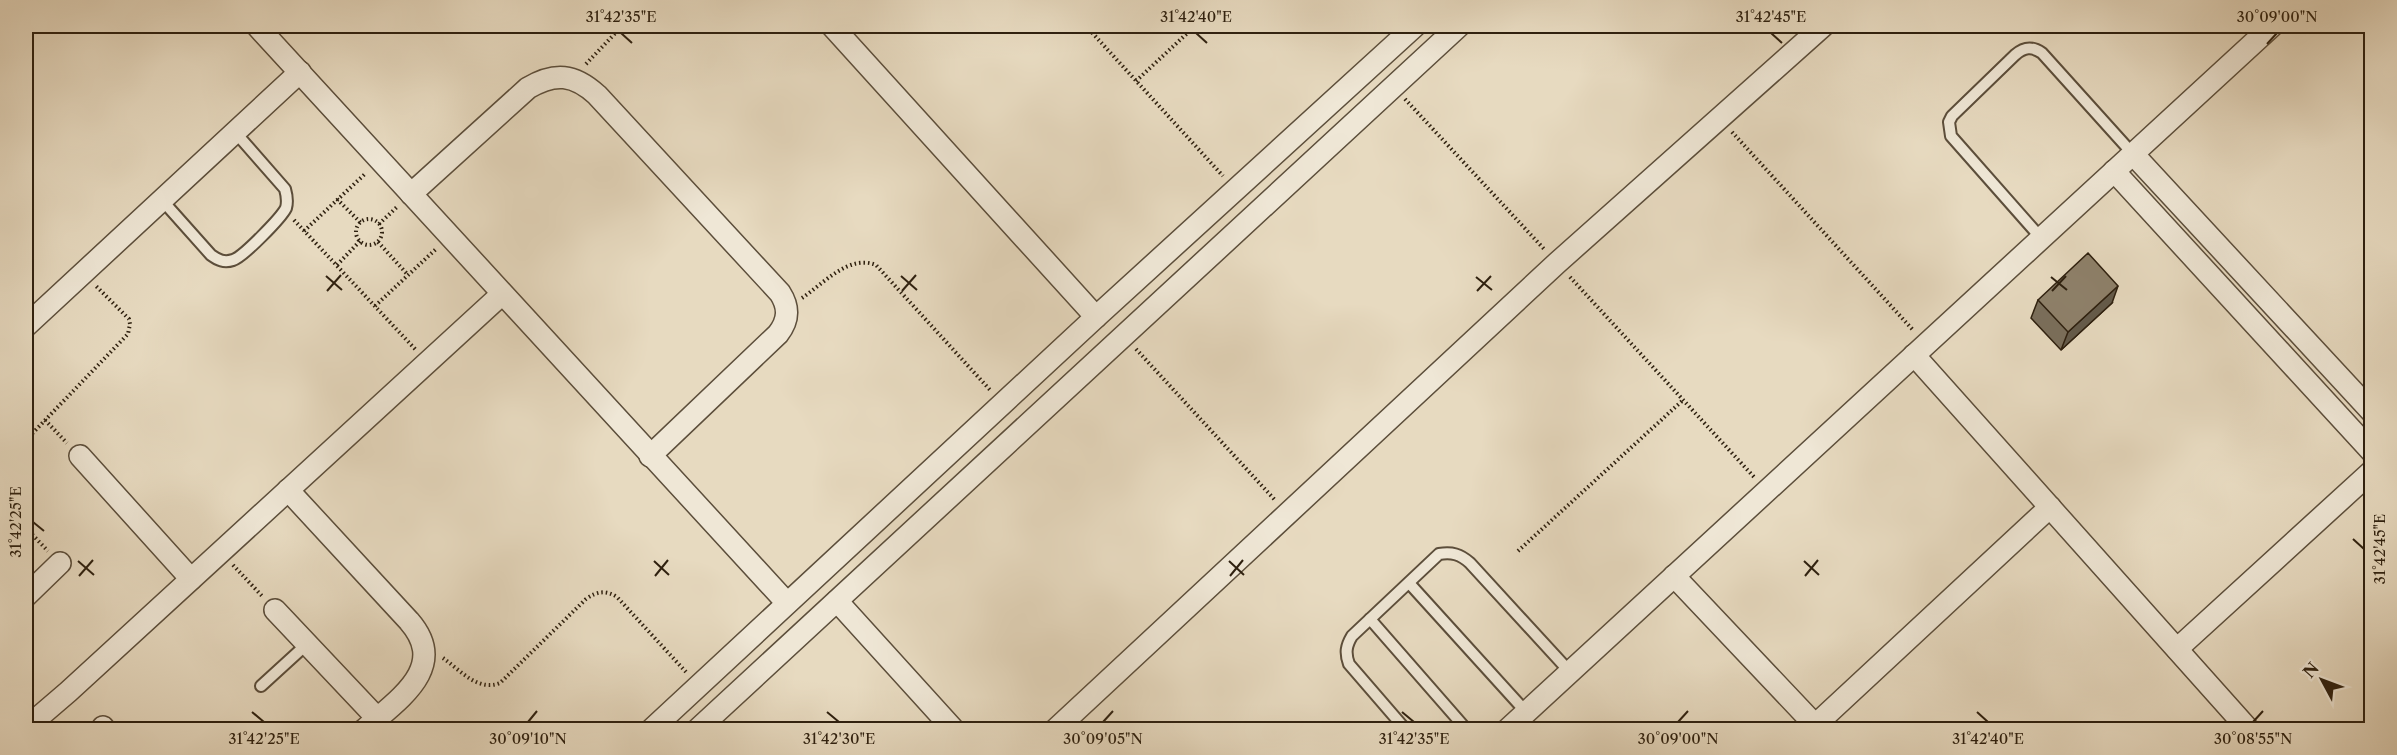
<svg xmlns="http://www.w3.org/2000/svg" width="2397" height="755" viewBox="0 0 2397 755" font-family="'Libre Caslon Text',serif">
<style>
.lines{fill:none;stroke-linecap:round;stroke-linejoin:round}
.lane-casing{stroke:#5c4e3b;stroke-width:14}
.street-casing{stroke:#5c4e3b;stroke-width:24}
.path{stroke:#2e200f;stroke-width:4;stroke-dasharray:1.5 3;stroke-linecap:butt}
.lane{stroke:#efe7d6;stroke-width:10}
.street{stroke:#efe7d6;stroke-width:21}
.wall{fill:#7a6f5c;stroke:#2e200f;stroke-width:1.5}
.shaded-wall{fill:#635a4b;stroke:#2e200f;stroke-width:1.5}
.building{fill:#8e816b;stroke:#2e200f;stroke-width:1.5}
.ticks{fill:none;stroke:#2e200f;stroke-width:2}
.neatline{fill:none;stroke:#2e200f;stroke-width:2}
.ticks-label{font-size:15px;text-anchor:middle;fill:#2e200f}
</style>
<rect width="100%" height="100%" fill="#e7dac0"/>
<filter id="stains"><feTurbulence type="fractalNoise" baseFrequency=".00333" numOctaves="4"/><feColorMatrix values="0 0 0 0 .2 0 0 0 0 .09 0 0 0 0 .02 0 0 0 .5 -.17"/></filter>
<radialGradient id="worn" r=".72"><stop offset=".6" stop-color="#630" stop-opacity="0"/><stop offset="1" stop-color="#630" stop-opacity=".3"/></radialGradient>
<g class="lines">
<defs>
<g id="lane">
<path d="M162 200 211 255C218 260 224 263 233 260 243 257 281 218 286 208 288 201 287 196 285 189L235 132"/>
<path d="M2041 238 1951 136 1949 122 1952 116 2015 55C2024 47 2032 46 2042 53L2133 154"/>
<polyline points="1409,583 1526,712"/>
<polyline points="1370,619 1467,730"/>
<polyline points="261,686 307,644"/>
<path d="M1406 730 1349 664C1345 653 1346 646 1352 636L1439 554C1452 552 1460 554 1470 563L1570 672"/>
</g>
<g id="street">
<polyline points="257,26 787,603"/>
<polyline points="832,26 1096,317"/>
<polyline points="2133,154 2372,412"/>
<polyline points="2114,171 2372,452"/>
<path d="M411 194 528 88C555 72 574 74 597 95L780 293C789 307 789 320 778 334L650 456"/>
<polyline points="26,326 300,72"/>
<polyline points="1914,355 2249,730"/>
<polyline points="80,456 191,579"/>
<path d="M288 490 409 621C450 668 397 700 364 730"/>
<polyline points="1674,576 1815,725"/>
<polyline points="26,596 60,563"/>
<polyline points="837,601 954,730"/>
<polyline points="275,610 377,718"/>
<polyline points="2177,649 2372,471"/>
<polyline points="103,727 105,730"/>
<polyline points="26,728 68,692 502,294"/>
<polyline points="651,730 1096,317 1415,26"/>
<polyline points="697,730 1459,26"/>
<polyline points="1055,730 1557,263 1823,26"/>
<polyline points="1507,730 2272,26"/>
<polyline points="1810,730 2050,507"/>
</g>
</defs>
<use href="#lane" class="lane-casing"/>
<use href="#street" class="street-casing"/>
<g class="path">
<polyline points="1086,26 1223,176"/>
<polyline points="586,64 622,26"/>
<polyline points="1136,81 1195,26"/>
<polyline points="1405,99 1545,250"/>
<polyline points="1732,132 1913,330"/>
<polyline points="337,199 361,223"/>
<circle cx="369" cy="232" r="13"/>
<polyline points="294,220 416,350"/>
<polyline points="379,224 398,206"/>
<polyline points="304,231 366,173"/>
<polyline points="378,242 408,275"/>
<polyline points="337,265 360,241"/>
<polyline points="1570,277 1754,477"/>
<path d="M802 298C823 284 849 254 876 265L991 391"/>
<polyline points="375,306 436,249"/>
<polyline points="1136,349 1275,500"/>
<polyline points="45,420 67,443"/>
<polyline points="26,440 128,334 130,324 129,319 96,286"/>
<polyline points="26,528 48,551"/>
<polyline points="1518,551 1682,401"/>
<polyline points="233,565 263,597"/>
<path d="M443 658C460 670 478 692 500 683L586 599C597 591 606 590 617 597L686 672"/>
</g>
<use href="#lane" class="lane"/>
<use href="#street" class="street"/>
</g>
<polygon class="wall" points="2038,300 2112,303 2061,350 2031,318"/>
<polygon class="shaded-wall" points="2118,286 2112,303 2061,350 2068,332"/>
<polygon class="building" points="2088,253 2118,286 2068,332 2038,300"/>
<path class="ticks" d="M621 33 632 43M1196 33 1207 43M1771 33 1782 43M2267 44 2277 33M326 276 342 290M901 276 917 290M1476 277 1492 290M2051 277 2067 290M327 291 341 275M902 291 916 275M1477 291 1491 276M2052 291 2066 276M33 522 44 531M2353 539 2364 549M78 561 94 575M654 561 669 575M1229 561 1244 575M1804 561 1819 575M79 576 93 560M655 576 668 560M1230 576 1243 560M1805 576 1818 560M252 712 264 722M827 712 839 722M1402 712 1414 722M1977 712 1988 722M528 722 537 711M1103 722 1113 711M1678 722 1688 711M2253 722 2263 711"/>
<rect width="2397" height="755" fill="none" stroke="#e7dac0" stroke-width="66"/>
<g transform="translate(2322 680) rotate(311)" stroke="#efe7d6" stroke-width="4.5" paint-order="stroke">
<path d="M0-4.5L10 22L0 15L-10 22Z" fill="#2e200f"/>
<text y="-9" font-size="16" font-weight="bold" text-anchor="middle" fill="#2e200f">N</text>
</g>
<rect x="33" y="33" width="2331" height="689" class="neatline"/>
<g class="ticks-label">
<text x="621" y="22">31°42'35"E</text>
<text x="1196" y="22">31°42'40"E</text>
<text x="1771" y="22">31°42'45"E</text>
<text x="2277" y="22">30°09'00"N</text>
<text transform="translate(16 522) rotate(-90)" y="5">31°42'25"E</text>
<text transform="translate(2380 549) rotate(-90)" y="5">31°42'45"E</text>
<text x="264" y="744">31°42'25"E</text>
<text x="528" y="744">30°09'10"N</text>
<text x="839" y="744">31°42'30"E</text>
<text x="1103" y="744">30°09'05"N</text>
<text x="1414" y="744">31°42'35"E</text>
<text x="1678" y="744">30°09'00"N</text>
<text x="1988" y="744">31°42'40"E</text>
<text x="2253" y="744">30°08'55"N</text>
</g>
<rect width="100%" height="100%" filter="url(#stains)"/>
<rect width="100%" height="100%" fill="url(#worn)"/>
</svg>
